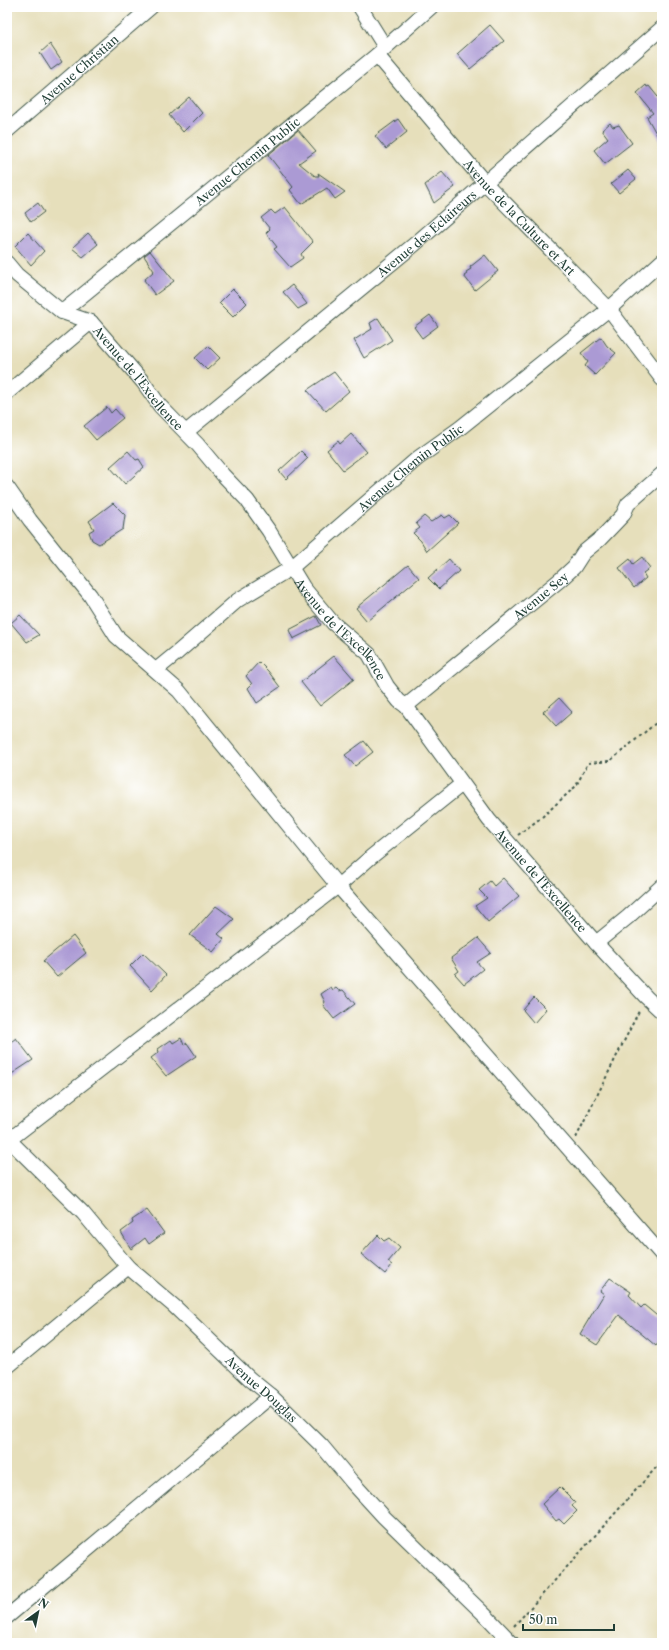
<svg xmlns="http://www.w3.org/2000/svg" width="669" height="1650" viewBox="0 0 669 1650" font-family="'Libre Caslon Text',serif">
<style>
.building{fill:#ab9ad4}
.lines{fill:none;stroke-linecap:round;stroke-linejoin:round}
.minor-casing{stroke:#3d5548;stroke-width:16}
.path{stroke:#3d5548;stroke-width:2;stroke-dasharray:3 3;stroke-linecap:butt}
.minor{stroke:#fff;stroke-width:14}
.labels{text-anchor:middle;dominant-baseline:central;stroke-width:3;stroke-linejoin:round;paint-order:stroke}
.street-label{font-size:12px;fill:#1f3d34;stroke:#fff}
</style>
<rect width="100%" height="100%" fill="#fff"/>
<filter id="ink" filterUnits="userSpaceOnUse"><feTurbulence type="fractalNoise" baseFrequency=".025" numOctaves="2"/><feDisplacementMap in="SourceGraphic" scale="8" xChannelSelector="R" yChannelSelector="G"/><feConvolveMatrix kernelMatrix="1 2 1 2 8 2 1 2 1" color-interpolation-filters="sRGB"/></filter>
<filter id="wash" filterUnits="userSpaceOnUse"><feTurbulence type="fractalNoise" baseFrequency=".012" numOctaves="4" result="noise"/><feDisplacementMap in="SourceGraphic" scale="16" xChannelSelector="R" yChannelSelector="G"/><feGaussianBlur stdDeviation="0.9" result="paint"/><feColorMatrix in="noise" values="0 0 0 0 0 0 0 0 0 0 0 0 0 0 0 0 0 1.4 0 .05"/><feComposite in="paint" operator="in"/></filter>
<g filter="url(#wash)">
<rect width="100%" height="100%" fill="#e6dfbb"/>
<g id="blocks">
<g class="building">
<polygon points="490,25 504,41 470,69 457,54"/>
<polygon points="50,44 62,62 51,70 40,53"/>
<polygon points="646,85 647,87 649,86 662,102 662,144 647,117 653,113 637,93"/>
<polygon points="189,97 202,113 183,132 169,115"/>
<polygon points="398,119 407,132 386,149 375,136"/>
<polygon points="610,123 613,127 619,125 632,143 605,164 594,150 608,138 602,130"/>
<polygon points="298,130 316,151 299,163 315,176 319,176 318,173 345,192 335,199 327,188 301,204 290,190 293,187 268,155"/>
<polygon points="628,170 636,179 619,193 611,184"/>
<polygon points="442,172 455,187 434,203 425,185"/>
<polygon points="38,203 44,212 31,222 25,213"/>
<polygon points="285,207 313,242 301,254 303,258 290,267 274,249 277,247 266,233 270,229 261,218 271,210 275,214"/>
<polygon points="28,233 44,251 31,265 15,246"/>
<polygon points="88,233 98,244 83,257 72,248"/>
<polygon points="150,251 174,281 155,295 144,280 154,271 144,256"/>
<polygon points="485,255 498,271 475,290 464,276 467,274 466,272 471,269 470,267"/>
<polygon points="292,285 307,304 298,309 283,292"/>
<polygon points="233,289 247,303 233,317 219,303"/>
<polygon points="430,315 438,326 422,338 414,327"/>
<polygon points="378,318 392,340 364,358 354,340 372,329 370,323"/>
<polygon points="601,337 607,346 616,353 595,375 585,366 588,362 581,353"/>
<polygon points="208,346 220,358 207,370 195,358"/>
<polygon points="334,372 349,391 326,411 307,390"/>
<polygon points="107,407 111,413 115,409 123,418 96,440 84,426"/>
<polygon points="351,434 367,452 343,470 327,450 338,441 340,444"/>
<polygon points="128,451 136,460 139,459 144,467 125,484 110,467"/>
<polygon points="301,451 308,458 286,479 279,471"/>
<polygon points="113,503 125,515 123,529 99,544 92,540 89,532 94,529 89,521"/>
<polygon points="442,515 445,518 450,515 458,523 427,551 421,541 413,533 420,528 416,523 424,516 431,522"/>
<polygon points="642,557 650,568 643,573 646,578 634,588 619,568 630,559 633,564"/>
<polygon points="449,559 459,571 439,589 428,578"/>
<polygon points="408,565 419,578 367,621 356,608"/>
<polygon points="20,615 39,635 27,642 11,623"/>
<polygon points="316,616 321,625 293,639 289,630"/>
<polygon points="334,656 354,679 320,706 301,682"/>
<polygon points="259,662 268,671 280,687 257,703 248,688 252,684 246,676"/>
<polygon points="559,698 572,712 556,726 543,712"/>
<polygon points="364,741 373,752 355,766 345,755"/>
<polygon points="503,878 519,896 488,922 475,906 487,898 479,890 490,881 494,886"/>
<polygon points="216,906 234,919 218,934 224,939 213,952 190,935"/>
<polygon points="73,936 86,953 57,977 43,961"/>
<polygon points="478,938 491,953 477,962 483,969 464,984 455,974 459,971 451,958"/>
<polygon points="143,953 166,975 152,990 130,966"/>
<polygon points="331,987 333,990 336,988 339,991 343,990 355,1004 334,1019 323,1005 325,1002 321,994"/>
<polygon points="534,997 546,1009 534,1023 523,1010"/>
<polygon points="16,1038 33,1060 7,1077 7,1045"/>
<polygon points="181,1038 184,1045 187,1043 196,1056 166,1076 151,1058 159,1052 158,1049 171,1040 173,1043"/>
<polygon points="147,1210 164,1233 149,1244 145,1238 131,1249 121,1232 133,1223 132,1220"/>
<polygon points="378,1235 384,1241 389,1238 400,1248 388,1262 392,1265 385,1274 361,1254"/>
<polygon points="610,1278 631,1292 629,1295 641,1308 644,1305 662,1320 662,1338 656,1346 619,1315 597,1345 580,1334 604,1294 600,1291"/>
<polygon points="560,1487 575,1502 572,1506 577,1511 564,1524 559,1519 556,1521 542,1504"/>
</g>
</g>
</g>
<g filter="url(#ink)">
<use href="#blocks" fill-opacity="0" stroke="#3d5548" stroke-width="1"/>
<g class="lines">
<defs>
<g id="minor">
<polyline points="360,7 385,47"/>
<path id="s1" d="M377 55 486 184 609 309 662 379"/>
<path id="s2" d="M7 131 151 7"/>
<path id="s3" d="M7 263 17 275 62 312 91 322 143 382 160 406 198 445 223 475 247 500 269 531 303 587 333 623 369 654 387 686 399 701 406 706 489 820 596 943 646 997 662 1012"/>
<path id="s4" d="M62 312 377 55 431 7"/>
<polyline points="7,393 91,322"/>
<path id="s5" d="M186 432 415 244 662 28"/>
<polyline points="7,487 30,520 90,595 116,636 179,691 338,886 662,1255"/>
<path id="s6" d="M156 670 178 652 238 600 291 568 418 458 460 428 609 309 662 261"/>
<path id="s7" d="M406 706 561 579 574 567 583 553 600 539 623 515 628 504 662 474"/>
<polyline points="596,943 628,917 662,886"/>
<path id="s8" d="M7 1138 83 1213 128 1267 174 1306 250 1379 271 1396 322 1446 352 1482 384 1517 488 1618 512 1643"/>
<polyline points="9,1140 338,886 371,857 462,784"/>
<polyline points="7,1367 128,1267"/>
<polyline points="7,1617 271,1396"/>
</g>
</defs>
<use href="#minor" class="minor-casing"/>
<g class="path">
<polyline points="518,835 542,817 576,786 588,763 610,761 662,718"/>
<polyline points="576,1138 640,1009"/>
<polyline points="514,1626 662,1461"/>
</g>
<use href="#minor" class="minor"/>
</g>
</g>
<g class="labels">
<g class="street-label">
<text stroke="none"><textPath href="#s2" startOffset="95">Avenue Christian</textPath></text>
<text stroke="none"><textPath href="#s4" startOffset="239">Avenue Chemin Public</textPath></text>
<text stroke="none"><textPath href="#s1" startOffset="216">Avenue de la Culture et Art</textPath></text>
<text stroke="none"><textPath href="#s5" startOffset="312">Avenue des Eclaireurs</textPath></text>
<text stroke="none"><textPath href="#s3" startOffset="178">Avenue de l'Excellence</textPath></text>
<text stroke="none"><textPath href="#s6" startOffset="326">Avenue Chemin Public</textPath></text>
<text stroke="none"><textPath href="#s7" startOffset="174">Avenue Sey</textPath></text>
<text stroke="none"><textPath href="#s3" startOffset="502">Avenue de l'Excellence</textPath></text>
<text stroke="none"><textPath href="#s3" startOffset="825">Avenue de l'Excellence</textPath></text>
<text stroke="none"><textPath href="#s8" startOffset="358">Avenue Douglas</textPath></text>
</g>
</g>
<rect width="669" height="1650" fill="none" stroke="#fff" stroke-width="24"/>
<g transform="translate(38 1612) rotate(33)" stroke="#ffffff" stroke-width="3" paint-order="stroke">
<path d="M0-3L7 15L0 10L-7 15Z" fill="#1f3d34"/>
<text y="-6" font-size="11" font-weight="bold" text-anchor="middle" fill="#1f3d34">N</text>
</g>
<path d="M523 1624v6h91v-6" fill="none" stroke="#1f3d34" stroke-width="2"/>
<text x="529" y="1624" font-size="12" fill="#1f3d34" stroke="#ffffff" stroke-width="3" paint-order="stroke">50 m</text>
</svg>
